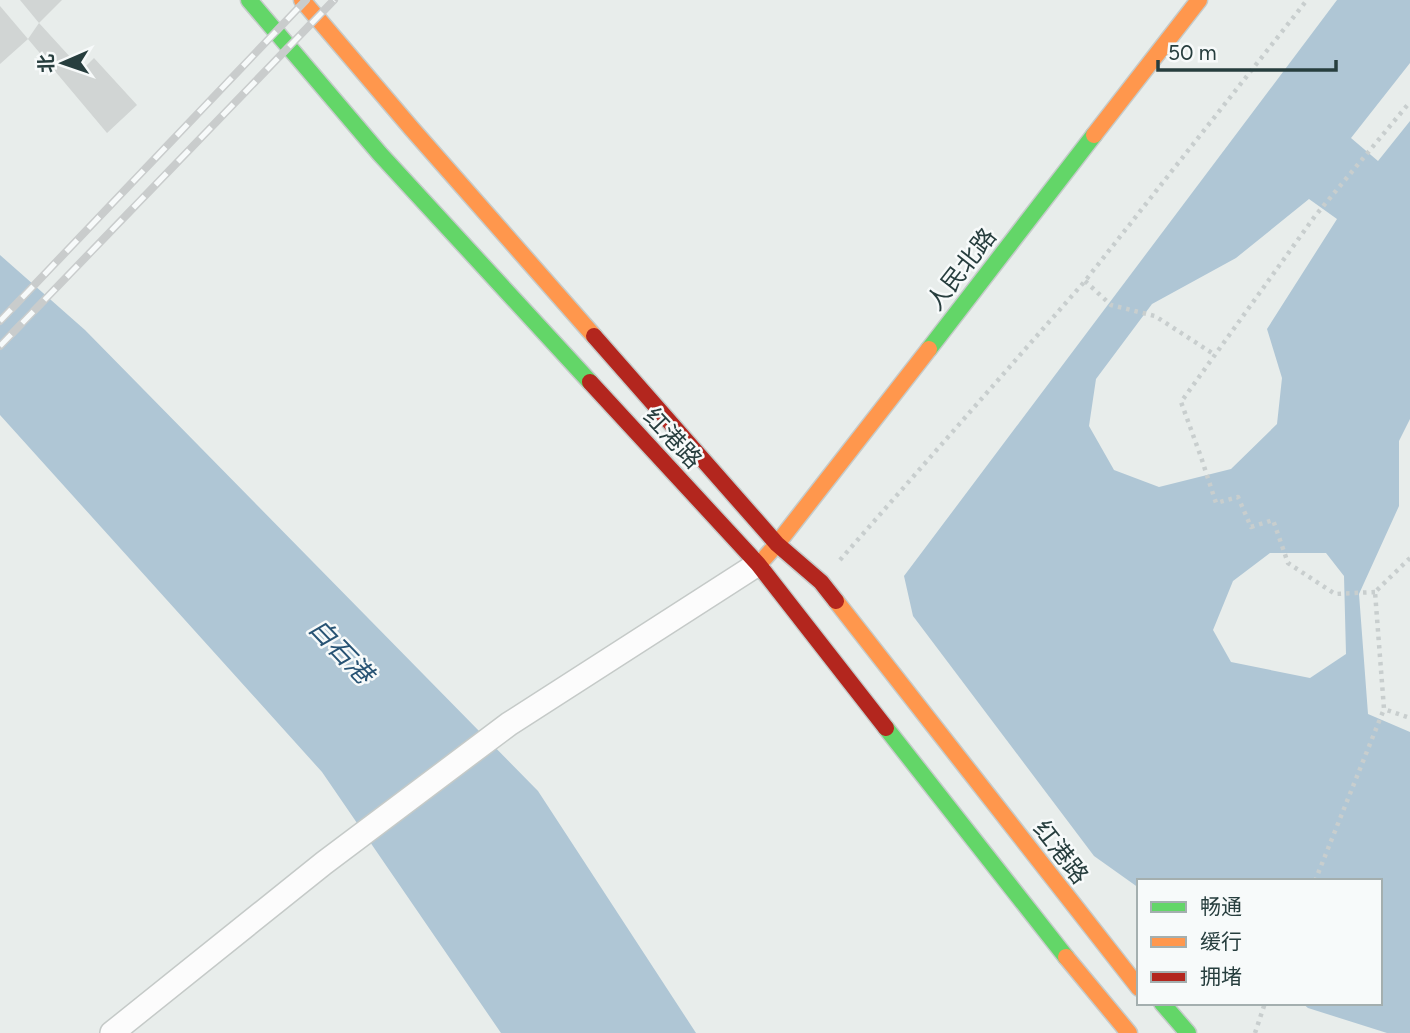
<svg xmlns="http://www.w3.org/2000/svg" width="1410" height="1033" viewBox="0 0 1410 1033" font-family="Figtree,'Noto Sans SC',sans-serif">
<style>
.water{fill:#afc6d5;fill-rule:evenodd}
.building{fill:#d1d5d4}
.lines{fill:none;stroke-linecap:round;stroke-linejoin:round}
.street-casing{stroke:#c5cac8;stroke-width:26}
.fast-casing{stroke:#c5cbca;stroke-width:19}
.slow-casing{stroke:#c5cbca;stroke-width:19}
.jam-casing{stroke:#c5cbca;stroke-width:19}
.path{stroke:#c8cece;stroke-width:4.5;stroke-dasharray:3.5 5;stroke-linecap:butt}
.street{stroke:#fcfcfc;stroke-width:23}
.fast{stroke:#63d668;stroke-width:16}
.slow{stroke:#ff974d;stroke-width:16}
.jam{stroke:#b3261e;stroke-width:16}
.rail-casing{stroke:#c9cccc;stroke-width:8}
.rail{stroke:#f7fafa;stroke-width:5;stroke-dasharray:16;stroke-linecap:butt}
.labels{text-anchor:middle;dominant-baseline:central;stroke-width:5;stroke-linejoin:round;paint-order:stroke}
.street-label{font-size:24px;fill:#273e3e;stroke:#f7fafa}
.water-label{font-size:26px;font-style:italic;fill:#275374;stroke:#f7fafa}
</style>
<rect width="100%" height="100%" fill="#e8edeb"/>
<g class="water">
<path d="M1337 0H1410V63L1351 138 1378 161 1410 121V419L1399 441V506L1359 594 1368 714 1410 732V1033H1387L1308 1008 1302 1003H1380V881H1139V888L1094 856 913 616 904 576ZM1309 199 1337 219 1267 329 1282 378 1277 424 1231 469 1159 487 1114 470 1089 426 1096 379 1152 304 1236 258ZM1270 553H1326L1344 576 1346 654 1310 678 1231 662 1213 630 1233 581Z"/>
<polygon points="0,255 85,330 538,791 696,1033 501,1033 322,772 0,415"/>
</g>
<g class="building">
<polygon points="20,0 62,0 39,23"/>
<polygon points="0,6 28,39 0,64"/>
<polygon points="39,23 82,70 94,58 137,105 107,133 28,39"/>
</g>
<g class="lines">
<defs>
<polyline id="street" points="112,1033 324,863 509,724 758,564"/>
<g id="fast">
<polyline points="249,0 380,154 590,382"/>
<polyline points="929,349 1094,135"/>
<polyline points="886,728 1066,957"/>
<polyline points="1162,1003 1188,1033"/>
</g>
<g id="slow">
<polyline points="302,0 412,129 594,336"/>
<polyline points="1094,135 1199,0"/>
<polyline points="762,561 777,544 929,349"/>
<polyline points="836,601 1139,988"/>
<polyline points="1066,957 1129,1033"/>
</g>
<g id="jam">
<polyline points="594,336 777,544 821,582 836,601"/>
<polyline points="590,382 758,564 886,728"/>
</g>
</defs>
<use href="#street" class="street-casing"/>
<use href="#fast" class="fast-casing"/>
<use href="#slow" class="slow-casing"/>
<use href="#jam" class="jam-casing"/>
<g class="path">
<polyline points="1085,281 1111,305 1155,316 1215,355"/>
<polyline points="1410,558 1375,592 1384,709 1410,718"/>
<polyline points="840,560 1085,281 1307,0"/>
<polyline points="1375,592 1335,594 1288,563 1273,520 1251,527 1238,497 1216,503 1201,457 1181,402 1315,216 1410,102"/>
<polyline points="1315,881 1384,709"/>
<polyline points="1255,1033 1265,1003"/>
</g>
<use href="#street" class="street"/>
<use href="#fast" class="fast"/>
<use href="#slow" class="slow"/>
<use href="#jam" class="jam"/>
<defs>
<g id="rail">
<polyline points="0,321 306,0"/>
<polyline points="0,346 334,0"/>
</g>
</defs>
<use href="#rail" class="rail-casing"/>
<use href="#rail" class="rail"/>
</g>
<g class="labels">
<g class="street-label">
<text transform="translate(961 269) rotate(-52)">人民北路</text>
<text transform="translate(673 438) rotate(47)">红港路</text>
<text transform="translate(1061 852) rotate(52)">红港路</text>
</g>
<g class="water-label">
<text transform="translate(341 651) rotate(46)">白石港</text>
</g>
</g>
<rect x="1137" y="879" width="245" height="126" fill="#f7fafa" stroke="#a4afaf" stroke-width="2"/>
<rect x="1151" y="902" width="35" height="10" fill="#63d668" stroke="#a4afaf" stroke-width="2"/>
<text x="1200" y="914" font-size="21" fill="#273e3e">畅通</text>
<rect x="1151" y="937" width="35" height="10" fill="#ff974d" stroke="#a4afaf" stroke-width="2"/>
<text x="1200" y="949" font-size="21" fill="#273e3e">缓行</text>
<rect x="1151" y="972" width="35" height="10" fill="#b3261e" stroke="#a4afaf" stroke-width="2"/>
<text x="1200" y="984" font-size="21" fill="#273e3e">拥堵</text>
<g transform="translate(63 63) rotate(268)" stroke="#f7fafa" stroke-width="5" paint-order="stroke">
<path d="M0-5L12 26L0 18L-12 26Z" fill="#273e3e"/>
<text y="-10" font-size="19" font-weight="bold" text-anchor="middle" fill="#273e3e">北</text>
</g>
<path d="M1158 60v10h178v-10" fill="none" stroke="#273e3e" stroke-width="3.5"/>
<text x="1168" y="60" font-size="21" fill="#273e3e" stroke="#f7fafa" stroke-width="5" paint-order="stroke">50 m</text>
</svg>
